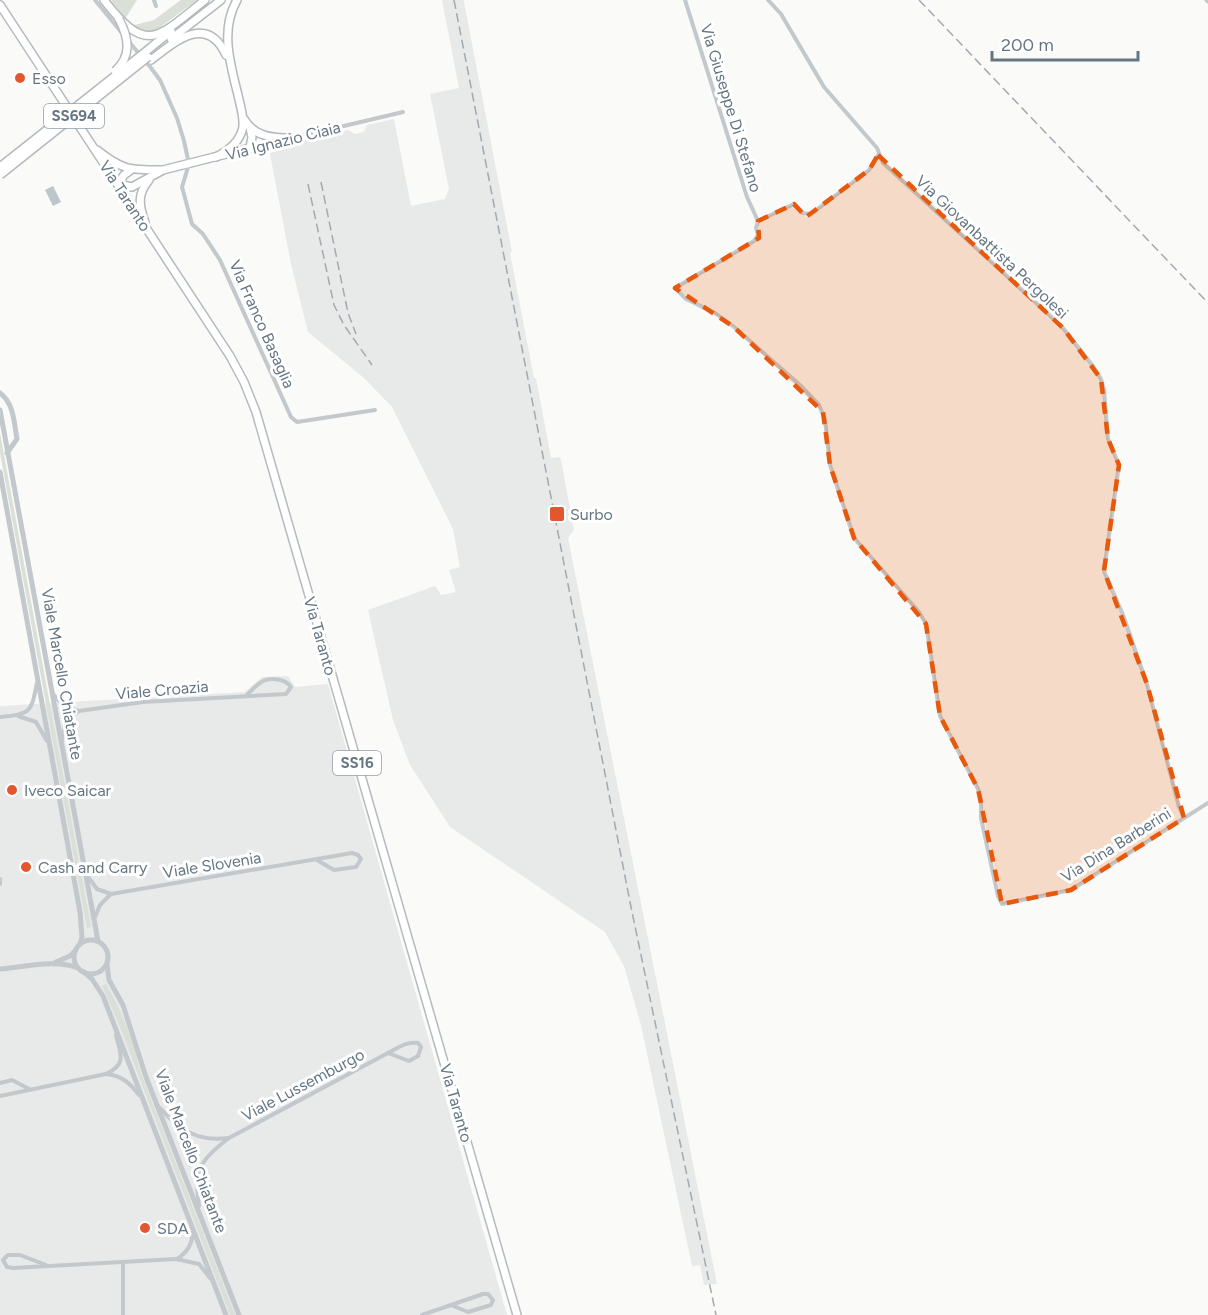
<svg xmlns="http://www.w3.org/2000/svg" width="1208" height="1315" viewBox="0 0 1208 1315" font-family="Figtree,sans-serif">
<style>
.built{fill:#e8e9e9}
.green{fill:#dadfd7}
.water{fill:#bbc7cb}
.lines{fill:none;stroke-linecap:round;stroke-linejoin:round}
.primary-casing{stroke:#b5babe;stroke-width:10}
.trunk-casing{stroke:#b4b9bd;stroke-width:10}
.minor{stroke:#c3c8cc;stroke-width:4}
.tertiary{stroke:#c3c8cc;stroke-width:5}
.primary{stroke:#fff;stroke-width:7}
.trunk{stroke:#fff;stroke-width:7}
.rail{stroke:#a2aab0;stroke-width:1.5;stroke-dasharray:9 4.5;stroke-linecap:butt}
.trunk-bridge-casing{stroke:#b4b9bd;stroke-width:10;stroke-linecap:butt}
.trunk-bridge{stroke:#fff;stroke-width:7}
.marked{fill:#e8590c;fill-opacity:0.2;stroke:#e8590c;stroke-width:4.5;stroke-dasharray:12 8;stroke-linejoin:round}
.poi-dot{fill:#e4572e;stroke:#fff;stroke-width:2}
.labels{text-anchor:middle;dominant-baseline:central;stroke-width:6;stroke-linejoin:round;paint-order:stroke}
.shield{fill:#fff;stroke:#939fa8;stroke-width:1.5}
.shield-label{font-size:15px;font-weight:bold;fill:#657683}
.poi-label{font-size:16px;fill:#657683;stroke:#fff;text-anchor:start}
.street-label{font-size:16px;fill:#657683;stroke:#fff}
</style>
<rect width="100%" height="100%" fill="#fafaf8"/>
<g class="built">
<polygon points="442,0 464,0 464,2 512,252 510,253 534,378 536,378 551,458 560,457 562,465 574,530 568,538 717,1284 704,1285 700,1265 692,1266 641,1025 624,966 605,932 450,827 410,765 393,720 368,610 435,586 441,595 456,592 449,570 460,567 453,529 392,407 364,378 308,332 291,264 270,154 271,148 348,130 355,134 364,132 367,125 394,119 411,206 445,199 449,189 430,94 459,88"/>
<polygon points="288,676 295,687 328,684 507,1315 0,1315 0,706 245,692 262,677"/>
</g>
<g class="green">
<polygon points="111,0 137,0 125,19"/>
<path d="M181 0H197L155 31C145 33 139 31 131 26L154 20Z"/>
<polygon points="0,433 91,927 87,928 0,453"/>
<path d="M106 984C122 1011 133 1040 140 1071L235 1315H230L118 1022 102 986Z"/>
</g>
<polygon class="water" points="53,186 61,202 53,206 45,190"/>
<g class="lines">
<defs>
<g id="primary">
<polyline points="0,5 230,356 244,382 256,412 517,1315"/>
<path d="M97 150C122 170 129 170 161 170"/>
<polyline points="118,184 132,187 163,170 250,148"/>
<polyline points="118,184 124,175 131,170"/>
<path d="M145 222C139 206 137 194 149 180"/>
</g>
<g id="trunk">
<path d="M104 0C147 56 157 38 205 0"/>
<polyline points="171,39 221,0"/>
<polyline points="144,53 171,31"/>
<path d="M151 60C174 42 207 13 226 55"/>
<path d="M244 119C254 137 273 138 292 138"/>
<polyline points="250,128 252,137 250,148"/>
<path d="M216 157C229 150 240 142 243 127 244 116 240 105 238 95 230 63 220 30 237 0"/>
</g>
</defs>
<use href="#primary" class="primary-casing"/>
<use href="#trunk" class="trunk-casing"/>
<g class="minor">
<polyline points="95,0 140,55"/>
<polyline points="154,0 156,6"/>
<polyline points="685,0 747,197 758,221"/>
<polyline points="768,0 781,14 824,87 877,148 883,163 1044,310 1063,328 1093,366 1101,379 1104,390 1108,439 1119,465 1104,571 1123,615 1147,684 1179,807 1184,818"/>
<polyline points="145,60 160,80 177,118 184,141 189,164 182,187 192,224 203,234 220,260 291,417 297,422 375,410"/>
<polyline points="293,138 403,112"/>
<polyline points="250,148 283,140"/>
<polyline points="878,155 869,170 811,214 803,213 794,204 758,221 756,228 758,235 754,241 675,288 686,299 715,313 734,327 800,385 819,405 825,420 830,465 854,538 919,612 926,624 940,716 978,789 981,800 981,818 998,896 1002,904 1071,890 1208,803"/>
<polyline points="54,695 63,706 79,711"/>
<polyline points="18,716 36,722 47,741"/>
<path d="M0 717C32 714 31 712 37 683"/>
<path d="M62 740 65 724 69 717 79 711 143 702 286 694 291 687C286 679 271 677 263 681 257 684 251 691 247 695"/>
<polyline points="88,877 97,889 111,894 100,905 95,917"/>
<polyline points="0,879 0,884"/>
<polyline points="111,894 352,853 358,855 361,859 356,867 334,870 317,860"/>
<path d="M107 1074C122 1076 130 1083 139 1095"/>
<polyline points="0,1083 12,1080 29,1089"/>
<path d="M0 1096 106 1074C128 1064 120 1053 116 1035"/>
<path d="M160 1108C179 1130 198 1142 228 1138"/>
<path d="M199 1206C193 1170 201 1159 229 1138L388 1053C398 1048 407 1041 418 1043L421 1047 418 1056 409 1061 388 1053"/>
<path d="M177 1259C188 1252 192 1244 193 1231"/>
<polyline points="123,1262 123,1315"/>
<polyline points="46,1265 20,1255 8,1255 3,1260 7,1267 13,1268 176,1259 199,1264 210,1278"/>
<polyline points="422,1315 483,1294 488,1294 493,1300 491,1305 468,1312 451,1305"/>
</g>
<g class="tertiary">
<polyline points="1207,0 1208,1"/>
<path d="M0 393C14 403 14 423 17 439L7 453"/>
<polyline points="0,410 98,941"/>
<polyline points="0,472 80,912 82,937 80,944"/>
<circle cx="91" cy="957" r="17"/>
<polyline points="56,962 70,956 76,950"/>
<polyline points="107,964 109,980 123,1005 146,1077 239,1315"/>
<path d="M0 969C25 967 55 959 78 968"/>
<polyline points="84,972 92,979 103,996 226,1315"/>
</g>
<use href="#primary" class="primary"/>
<use href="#trunk" class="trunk"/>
<g class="rail">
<polyline points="454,0 631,907 716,1315"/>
<polyline points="919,0 1208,303"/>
<polyline points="321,182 348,313 356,334"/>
<polyline points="308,184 334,305 344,325 372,365"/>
</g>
<defs>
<g id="trunk-bridge">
<path d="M115 71C132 56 129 38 119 19"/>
<polyline points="0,167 144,53"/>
<polyline points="0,175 148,57"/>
</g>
</defs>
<use href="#trunk-bridge" class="trunk-bridge-casing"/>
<use href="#trunk-bridge" class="trunk-bridge"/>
</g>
<path class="marked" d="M878 155 1063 328 1101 379 1108 439 1119 465 1104 571 1147 684 1184 818 1071 890 1002 904 978 789 940 716 926 624 854 538 830 465 823 412 734 327 675 288 759 238 758 221 794 204 806 217 869 170Z"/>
<g class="poi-dot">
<circle cx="20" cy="78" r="6"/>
<rect x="549" y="506" width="16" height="16" rx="3"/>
<circle cx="12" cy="790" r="6"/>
<circle cx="26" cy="867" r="6"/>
<circle cx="145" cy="1228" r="6"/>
</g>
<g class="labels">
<g class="shield">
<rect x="44" y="104" width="60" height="24" rx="4.5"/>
<rect x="333" y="751" width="48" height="24" rx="4.5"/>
</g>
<g class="shield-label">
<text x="74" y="116">SS694</text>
<text x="357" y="763">SS16</text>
</g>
<g class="poi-label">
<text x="32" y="78">Esso</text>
<text x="570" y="514">Surbo</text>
<text x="24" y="790">Iveco Saicar</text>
<text x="38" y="867">Cash and Carry</text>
<text x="157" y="1228">SDA</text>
</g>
<g class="street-label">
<text transform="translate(731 108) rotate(73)">Via Giuseppe Di Stefano</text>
<text transform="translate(283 141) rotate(-14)">Via Ignazio Ciaia</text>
<text transform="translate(125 196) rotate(57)">Via Taranto</text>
<text transform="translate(992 247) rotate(43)">Via Giovanbattista Pergolesi</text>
<text transform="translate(262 324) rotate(66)">Via Franco Basaglia</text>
<text transform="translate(320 636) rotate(74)">Via Taranto</text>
<text transform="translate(62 674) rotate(80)">Viale Marcello Chiatante</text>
<text transform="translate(162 690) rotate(-5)">Viale Croazia</text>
<text transform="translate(1116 845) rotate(-32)">Via Dina Barberini</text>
<text transform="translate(212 865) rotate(-9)">Viale Slovenia</text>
<text transform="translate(303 1085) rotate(-28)">Viale Lussemburgo</text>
<text transform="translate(456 1103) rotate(74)">Via Taranto</text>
<text transform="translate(191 1151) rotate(69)">Viale Marcello Chiatante</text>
</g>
</g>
<path d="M992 51v9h146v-9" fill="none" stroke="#657683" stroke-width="3"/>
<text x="1001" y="51" font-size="18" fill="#657683" stroke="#ffffff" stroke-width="4.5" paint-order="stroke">200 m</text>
</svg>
